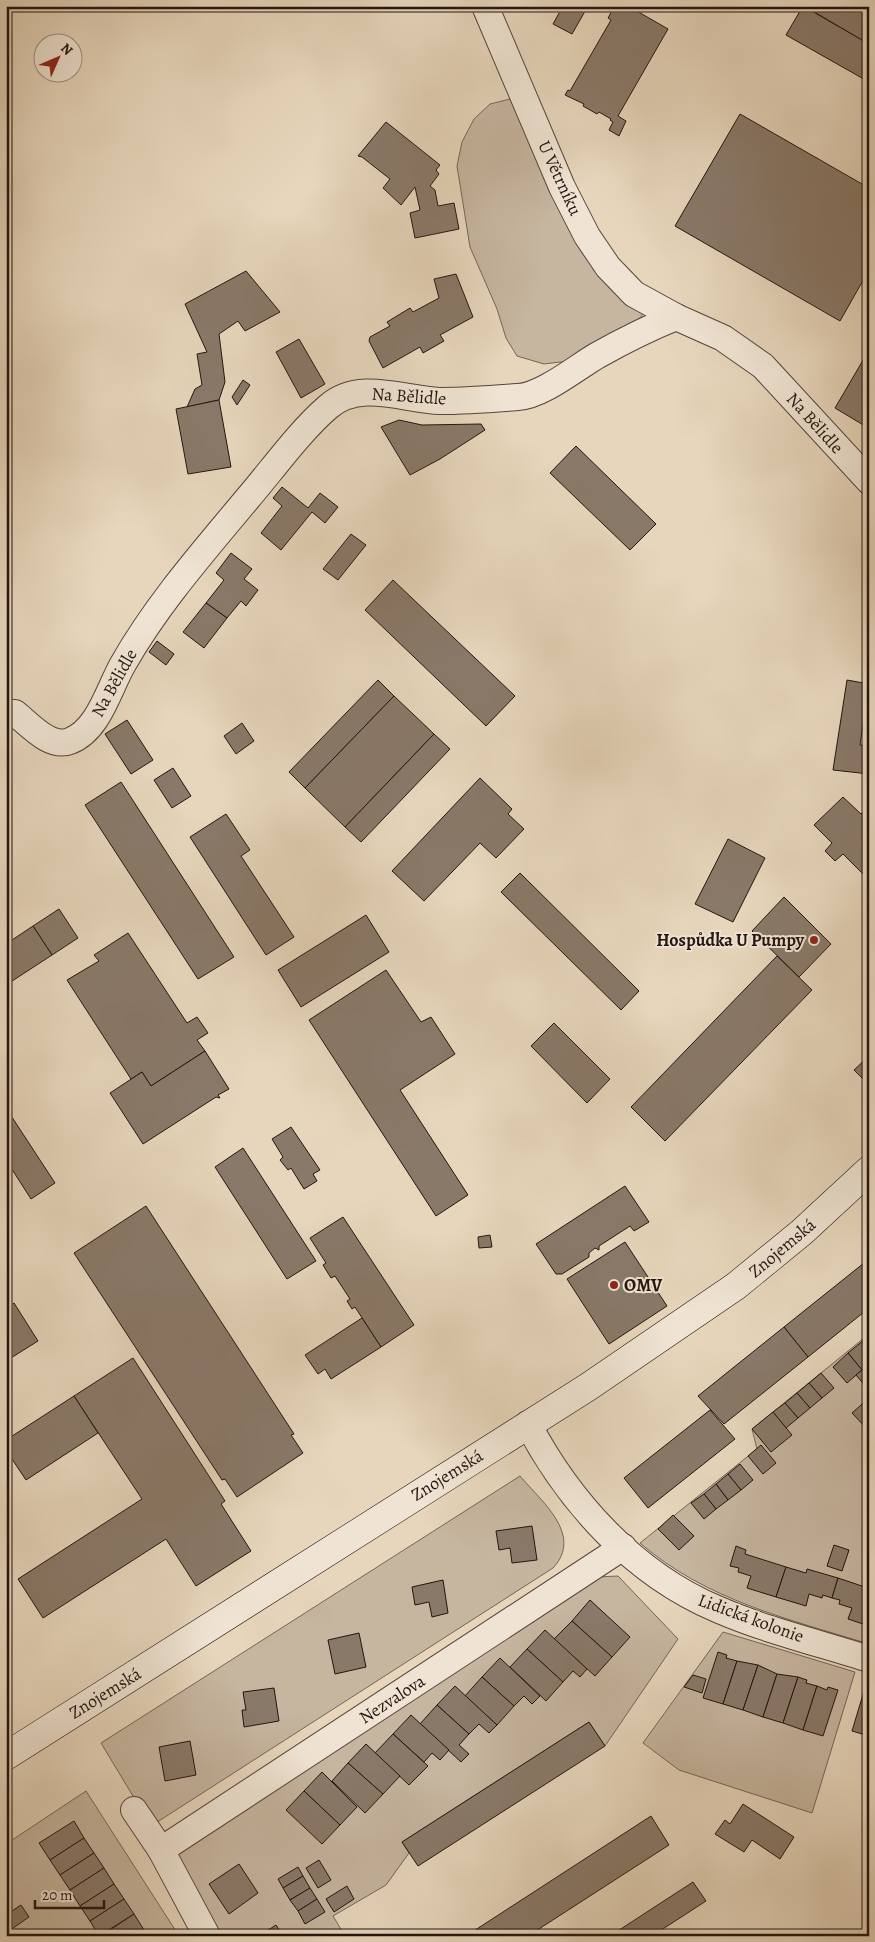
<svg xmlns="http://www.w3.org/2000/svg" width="875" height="1942" viewBox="0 0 875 1942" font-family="Alegreya,serif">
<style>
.green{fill:#c6b59f;stroke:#746558}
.building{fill:#897969;stroke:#231510}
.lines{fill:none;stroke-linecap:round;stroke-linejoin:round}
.minor-casing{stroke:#54453b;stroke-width:28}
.secondary-casing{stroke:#231510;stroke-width:29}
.minor{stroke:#efe4d3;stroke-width:26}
.secondary{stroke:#efe4d3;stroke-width:28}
.poi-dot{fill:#8f2418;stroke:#efe4d3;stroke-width:2}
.labels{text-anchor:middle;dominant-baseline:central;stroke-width:4;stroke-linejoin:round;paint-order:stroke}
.street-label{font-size:18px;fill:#231510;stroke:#efe4d3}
.poi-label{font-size:18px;font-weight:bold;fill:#231510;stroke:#efe4d3;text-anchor:end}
</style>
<rect width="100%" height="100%" fill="#e7d6bc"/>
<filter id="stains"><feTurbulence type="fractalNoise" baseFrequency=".004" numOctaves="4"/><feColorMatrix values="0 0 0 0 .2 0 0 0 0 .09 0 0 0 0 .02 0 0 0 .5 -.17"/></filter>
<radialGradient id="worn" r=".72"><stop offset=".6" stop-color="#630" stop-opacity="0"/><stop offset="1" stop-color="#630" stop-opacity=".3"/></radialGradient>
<g class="green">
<polygon points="510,99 524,110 644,313 638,320 569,361 544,364 517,356 506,338 497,309 470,247 457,166 462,142 474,119 490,104"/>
<path d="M869 1334V1644C788 1619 706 1600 640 1543L757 1449 752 1429Z"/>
<path d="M520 1476C541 1501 584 1535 553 1568L151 1826 101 1743Z"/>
<polygon points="618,1576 678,1639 605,1746 589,1722 402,1842 409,1853 386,1885 333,1916 345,1936 221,1936 176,1863 180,1844 597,1577"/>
<polygon points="723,1632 855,1672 812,1813 679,1770 643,1743"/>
<polygon points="86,1791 179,1936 6,1936 6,1844"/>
</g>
<g class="building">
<polygon points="563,6 588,6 572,34 553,24"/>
<polygon points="619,6 628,6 668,29 618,116 626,121 619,136 609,130 613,122 610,120 611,119 599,112 597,114 583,106 584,104 565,95 568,90 570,91 611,20 608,18 614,7 618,9"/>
<polygon points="803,6 869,44 869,82 786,35"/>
<polygon points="804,6 869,6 869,44"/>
<polygon points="740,114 869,188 869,270 840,321 675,226"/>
<polygon points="386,122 440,165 436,170 439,174 430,186 435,190 438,206 454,203 459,229 415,238 410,213 420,210 415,187 401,205 383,188 390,179 362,157 358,156"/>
<polygon points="246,271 280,312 245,331 238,321 219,334 225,382 219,400 187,407 195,389 202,385 197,354 207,352 185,304"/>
<polygon points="456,274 473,317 440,335 444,341 423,353 420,347 383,368 369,341 370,337 390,326 387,322 410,308 413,312 439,298 434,279"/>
<polygon points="299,339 325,384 301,398 276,352"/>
<polygon points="869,350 869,420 865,426 835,408"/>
<polygon points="243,380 250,385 237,405 232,397"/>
<polygon points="219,400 231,467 188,474 176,409"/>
<polygon points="399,420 422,425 481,424 485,430 440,459 410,475 381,427"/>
<polygon points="576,446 656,524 630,550 550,473"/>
<polygon points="282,487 308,508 320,493 338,507 325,523 312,512 281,550 261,533 282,506 273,498"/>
<polygon points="351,534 366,545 338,580 323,569"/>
<polygon points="231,553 252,569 244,579 258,590 246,606 241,601 227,618 206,603 224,580 216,573"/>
<polygon points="393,580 515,696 486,726 365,610"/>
<polygon points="206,603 227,618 204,648 183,632"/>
<polygon points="157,641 174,654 166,665 149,652"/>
<polygon points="378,680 394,696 305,788 289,772"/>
<polygon points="847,680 869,684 860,745 869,746 869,774 833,770"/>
<polygon points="394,696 434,734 345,827 305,788"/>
<polygon points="127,720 153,760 131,774 105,734"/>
<polygon points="242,723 254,741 236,754 224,736"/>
<polygon points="434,734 450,749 361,842 345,827"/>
<polygon points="173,768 191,796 172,808 154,780"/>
<polygon points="480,778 512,809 508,814 524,829 496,858 480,843 424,901 392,871"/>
<polygon points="121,782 234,957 198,979 85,805"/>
<polygon points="843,797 861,814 864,812 869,817 869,880 843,854 835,861 825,851 832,843 814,825"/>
<polygon points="226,814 250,850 241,856 294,937 266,955 190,837"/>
<polygon points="728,839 765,858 733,922 695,904"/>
<polygon points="520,873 639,991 621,1010 501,892"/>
<polygon points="784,897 831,944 799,977 752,931"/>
<polygon points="59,909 78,938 52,955 33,926"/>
<polygon points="366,915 389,952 301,1007 278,970"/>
<polygon points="33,926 52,955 6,985 6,944"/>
<polygon points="128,933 187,1023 197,1017 208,1033 197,1040 205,1051 151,1086 142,1072 131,1079 67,980 99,961 94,955"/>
<polygon points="777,956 812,990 665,1141 631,1107"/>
<polygon points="386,970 421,1022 431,1017 455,1054 400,1090 468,1195 436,1216 309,1020"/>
<polygon points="554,1023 610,1079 587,1103 531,1046"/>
<polygon points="205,1051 229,1089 218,1095 220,1098 216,1097 143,1144 110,1093 142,1072 151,1086"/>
<polygon points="869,1056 869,1085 854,1070"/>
<polygon points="6,1108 55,1183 31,1199 6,1160"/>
<polygon points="291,1127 320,1170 313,1174 317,1181 304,1189 291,1168 288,1170 280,1160 283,1157 272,1139"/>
<polygon points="243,1148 316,1261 287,1279 215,1167"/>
<polygon points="625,1186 649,1222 634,1231 630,1226 599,1246 599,1250 595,1248 589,1253 589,1257 562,1274 556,1274 536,1244"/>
<polygon points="146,1206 294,1434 291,1435 303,1453 237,1497 225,1479 222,1480 74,1253"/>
<polygon points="343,1217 414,1325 381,1347 355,1307 352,1309 347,1301 350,1299 335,1276 331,1278 323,1265 326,1263 310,1238"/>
<polygon points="490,1235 492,1247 479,1248 478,1237"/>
<polygon points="625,1242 667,1306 609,1344 567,1279"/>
<polygon points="869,1259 869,1308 808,1357 784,1327"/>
<polygon points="14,1303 38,1341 6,1361 6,1308"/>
<polygon points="362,1318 381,1347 331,1379 325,1369 318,1374 305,1355"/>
<polygon points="784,1327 808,1357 724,1424 698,1396"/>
<polygon points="864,1340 869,1346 869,1364 862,1370 848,1353"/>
<polygon points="848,1353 862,1370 847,1383 833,1367"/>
<polygon points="133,1358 225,1501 221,1504 251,1551 196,1586 166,1539 43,1618 18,1579 142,1499 74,1396"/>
<polygon points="869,1364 869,1389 868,1389 856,1375"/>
<polygon points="821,1373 834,1388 822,1398 809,1383"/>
<polygon points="809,1383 822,1398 810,1408 797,1393"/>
<polygon points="797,1393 810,1408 798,1418 785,1403"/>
<polygon points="74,1396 98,1433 26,1480 6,1450 6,1440"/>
<polygon points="869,1398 869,1429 868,1430 852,1413"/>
<polygon points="785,1403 798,1418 786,1428 773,1412"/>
<polygon points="710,1410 735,1439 648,1508 624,1478"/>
<polygon points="773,1412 792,1435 771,1452 752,1429"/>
<polygon points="761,1445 776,1463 763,1474 748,1456"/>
<polygon points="740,1464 753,1480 741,1490 728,1474"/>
<polygon points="728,1474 741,1490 728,1500 716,1484"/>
<polygon points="716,1484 728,1500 716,1509 704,1494"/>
<polygon points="704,1494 716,1509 704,1519 691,1503"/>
<polygon points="673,1515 694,1536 679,1550 658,1529"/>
<polygon points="532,1526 537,1560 512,1563 510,1548 499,1550 496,1531"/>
<polygon points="834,1545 849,1550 842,1571 827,1566"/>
<polygon points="736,1546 746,1550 745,1554 786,1567 776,1597 747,1588 751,1576 738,1572 739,1568 730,1566"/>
<polygon points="786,1567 806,1573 807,1569 838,1578 832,1598 823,1595 822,1598 809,1594 806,1606 776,1597"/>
<polygon points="838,1578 868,1588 869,1626 848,1619 852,1608 839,1604 840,1600 832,1598"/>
<polygon points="443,1580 448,1613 432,1617 429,1602 415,1605 412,1587"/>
<polygon points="590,1600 630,1637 612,1657 572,1621"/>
<polygon points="572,1621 612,1657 595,1676 554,1639"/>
<polygon points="545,1630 587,1669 580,1677 573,1671 563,1682 527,1649"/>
<polygon points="359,1633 366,1667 335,1674 328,1640"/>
<polygon points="527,1649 563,1682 546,1701 510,1667"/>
<polygon points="718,1652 727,1655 726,1658 737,1661 723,1704 703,1698"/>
<polygon points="500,1658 540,1696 532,1704 524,1696 514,1706 482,1677"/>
<polygon points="737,1661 758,1665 743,1710 723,1704"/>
<polygon points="758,1665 777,1674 763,1717 743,1710"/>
<polygon points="777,1674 798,1677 783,1723 763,1717"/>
<polygon points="693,1675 706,1679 702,1693 684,1687"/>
<polygon points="482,1677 514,1706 497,1725 465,1696"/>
<polygon points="798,1677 807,1680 806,1683 817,1686 803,1730 783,1723"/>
<polygon points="455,1686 497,1725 489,1733 479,1724 469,1734 437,1705"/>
<polygon points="817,1686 827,1690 828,1687 838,1690 823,1736 803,1730"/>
<polygon points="274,1688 279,1721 244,1727 242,1710 246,1710 243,1692"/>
<polygon points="864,1691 869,1693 869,1736 852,1731"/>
<polygon points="437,1705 469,1734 459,1745 469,1754 461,1762 420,1724"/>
<polygon points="411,1715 449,1750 440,1760 432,1753 424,1762 393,1734"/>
<polygon points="589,1722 605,1746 418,1866 402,1842"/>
<polygon points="393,1734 428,1766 409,1785 375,1753"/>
<polygon points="190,1741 196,1775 165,1781 159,1747"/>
<polygon points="366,1744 400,1776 383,1794 348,1763"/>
<polygon points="348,1763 383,1794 365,1813 332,1781"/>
<polygon points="322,1772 357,1807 340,1825 304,1791"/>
<polygon points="304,1791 340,1825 322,1844 286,1810"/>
<polygon points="743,1804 794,1837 780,1859 752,1840 744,1852 715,1834 725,1820 730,1824"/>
<polygon points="651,1816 669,1845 528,1936 466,1936"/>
<polygon points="74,1821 84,1838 50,1860 39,1843"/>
<polygon points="84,1838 94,1853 60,1875 50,1860"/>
<polygon points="94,1853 104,1868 70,1890 60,1875"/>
<polygon points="319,1860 331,1880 318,1888 306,1868"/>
<polygon points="239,1864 258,1893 229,1914 209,1884"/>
<polygon points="298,1867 303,1876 283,1888 278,1879"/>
<polygon points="104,1868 114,1884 80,1906 70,1890"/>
<polygon points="303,1876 310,1888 290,1900 283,1888"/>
<polygon points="693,1882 706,1901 652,1936 610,1936"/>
<polygon points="114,1884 124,1899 90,1921 80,1906"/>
<polygon points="347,1886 354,1899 334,1912 326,1899"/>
<polygon points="310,1888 317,1899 298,1911 290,1900"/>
<polygon points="124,1899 134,1914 99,1936 90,1921"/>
<polygon points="317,1899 325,1912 305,1924 298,1911"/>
<polygon points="21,1905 29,1917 6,1933 6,1915"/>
<polygon points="134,1914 144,1930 135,1936 101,1936"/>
<polygon points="276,1925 283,1936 259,1936"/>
</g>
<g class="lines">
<defs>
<g id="minor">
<polyline points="485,6 562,187 587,236 608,267 634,294 676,317 723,338 763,366 869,481"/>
<path d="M15 713C29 724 50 749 70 741 99 730 109 688 123 664 157 604 204 551 248 498 272 470 300 431 328 407 360 379 404 400 440 401 466 401 493 399 518 397 542 396 577 367 598 355 623 341 649 328 676 317"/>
<path d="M528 1424C569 1502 634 1574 717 1609 765 1630 819 1643 869 1659"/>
<polyline points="134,1810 161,1850 207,1936"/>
<polyline points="161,1850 623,1547"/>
</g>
<polyline id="secondary" points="6,1756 588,1387 736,1286 802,1232 869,1170"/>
</defs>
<use href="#minor" class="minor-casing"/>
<use href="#secondary" class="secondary-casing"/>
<use href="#minor" class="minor"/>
<use href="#secondary" class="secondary"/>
</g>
<g class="poi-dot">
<circle cx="814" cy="940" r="5"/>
<circle cx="614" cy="1285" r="5"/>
</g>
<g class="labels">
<g class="street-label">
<text transform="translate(560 178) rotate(65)">U Větrníku</text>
<text transform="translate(409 396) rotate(4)">Na Bělidle</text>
<text transform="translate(815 423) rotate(48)">Na Bělidle</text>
<text transform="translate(114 683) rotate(-61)">Na Bělidle</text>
<text transform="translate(782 1248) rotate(-40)">Znojemská</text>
<text transform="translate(447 1475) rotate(-32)">Znojemská</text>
<text transform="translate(751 1618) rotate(20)">Lidická kolonie</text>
<text transform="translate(105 1693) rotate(-32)">Znojemská</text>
<text transform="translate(392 1699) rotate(-33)">Nezvalova</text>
</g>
<g class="poi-label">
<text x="804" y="940">Hospůdka U Pumpy</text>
<text x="624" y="1285" text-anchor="start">OMV</text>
</g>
</g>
<rect width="875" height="1942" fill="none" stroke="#e7d6bc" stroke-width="25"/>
<rect x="8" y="8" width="860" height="1927" fill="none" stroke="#231510" stroke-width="2.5"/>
<rect x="12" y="12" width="850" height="1917" fill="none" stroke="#231510"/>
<g transform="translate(58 58) rotate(45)"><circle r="24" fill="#efe4d3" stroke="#9d9185"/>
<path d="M0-4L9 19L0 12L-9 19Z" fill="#8f2418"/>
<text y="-8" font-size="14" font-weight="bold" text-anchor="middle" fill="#231510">N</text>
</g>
<path d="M35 1900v8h69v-8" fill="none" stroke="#231510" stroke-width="2.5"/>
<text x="42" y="1900" font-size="15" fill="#231510" stroke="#efe4d3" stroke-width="4" paint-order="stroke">20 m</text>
<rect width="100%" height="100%" filter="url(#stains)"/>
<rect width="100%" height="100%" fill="url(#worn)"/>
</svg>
